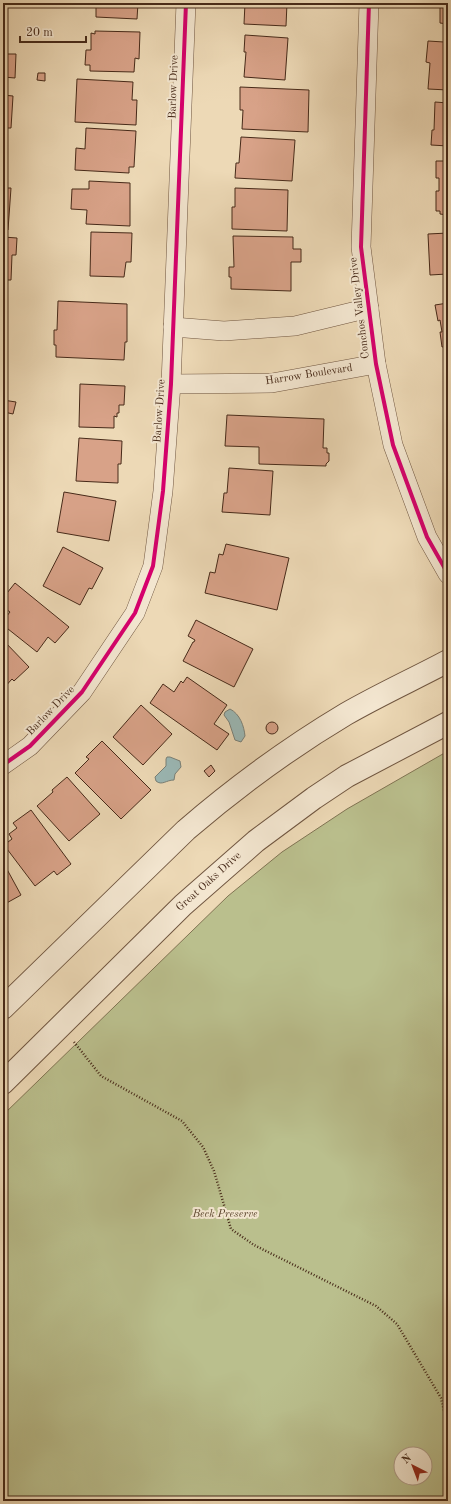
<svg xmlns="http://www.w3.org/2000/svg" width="451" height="1504" viewBox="0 0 451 1504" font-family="'Old Standard TT',serif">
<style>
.green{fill:#babf8d;stroke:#807453;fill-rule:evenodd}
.water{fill:#9bb9b7;stroke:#798078}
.building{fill:#d8a288;stroke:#472a19}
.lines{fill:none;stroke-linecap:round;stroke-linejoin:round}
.minor-casing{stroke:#705640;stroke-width:20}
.tertiary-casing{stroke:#705640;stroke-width:24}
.path{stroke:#472a19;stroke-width:2.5;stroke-dasharray:1 2;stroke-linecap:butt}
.minor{stroke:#f3e6d0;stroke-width:19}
.tertiary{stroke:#f3e6d0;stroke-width:22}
.cycleway-casing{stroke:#f3e6d0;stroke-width:6}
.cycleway{stroke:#d6006c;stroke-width:4}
.labels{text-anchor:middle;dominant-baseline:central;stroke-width:4;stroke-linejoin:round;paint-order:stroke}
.street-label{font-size:11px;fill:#472a19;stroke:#f3e6d0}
.park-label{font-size:11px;font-style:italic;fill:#5e4830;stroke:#f3e6d0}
</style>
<rect width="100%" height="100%" fill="#edd9b6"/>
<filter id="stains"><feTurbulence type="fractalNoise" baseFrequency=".005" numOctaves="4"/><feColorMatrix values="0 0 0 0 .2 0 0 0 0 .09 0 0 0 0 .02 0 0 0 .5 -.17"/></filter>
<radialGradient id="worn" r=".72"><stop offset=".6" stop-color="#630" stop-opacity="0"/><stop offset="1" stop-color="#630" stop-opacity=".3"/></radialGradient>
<path class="green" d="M448 751V1501H3V1115L228 896 282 852 347 809ZM401 1454H425V1478H401Z"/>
<g class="water">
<path d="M230 709C240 714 244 726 245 736L241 742 235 740 229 722 224 715 225 712Z"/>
<path d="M167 757H170L180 761 181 767 175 774 174 780C166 780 162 786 156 781L155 777 166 766V759Z"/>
</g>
<g class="building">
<polygon points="96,3 138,3 137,19 96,17"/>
<polygon points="245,3 287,3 286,26 244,24"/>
<polygon points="446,3 448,3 448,24 440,23 440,5 446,5"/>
<polygon points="95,31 140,32 139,59 135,58 134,72 90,71 90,65 85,65 86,50 91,50 91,33 95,34"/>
<polygon points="3,32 7,32 6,54 16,54 15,78 3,77"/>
<polygon points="245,35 288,38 285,80 244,77 246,52 244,52"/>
<polygon points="444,38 448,38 448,90 428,89 430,63 426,62 428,41 444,42"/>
<polygon points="38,73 45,73 45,81 37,80"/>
<polygon points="77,79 133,82 132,100 137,100 136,125 75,122"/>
<polygon points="3,86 3,95 13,96 11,128 3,128"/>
<polygon points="240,87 309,90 308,132 242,129 243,110 240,110"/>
<polygon points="435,102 448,103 448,146 431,145 432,130 434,130"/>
<polygon points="86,128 136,131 134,167 129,167 129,173 75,170 76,148 85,149"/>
<polygon points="241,137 295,140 292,181 235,178 236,163 239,163"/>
<polygon points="436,161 448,161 448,215 440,214 440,211 436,211 436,191 439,191 439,178 436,178"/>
<polygon points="89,181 130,183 130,226 86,224 87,210 71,209 72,189 89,189"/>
<polygon points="3,188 11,188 8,230 3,230"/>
<polygon points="235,188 288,190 287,231 232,229 232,207 235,207"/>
<polygon points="91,232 132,233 131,262 126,262 124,277 90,276"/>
<polygon points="448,233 448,277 447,274 430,275 428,234"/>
<polygon points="233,236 293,237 293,249 301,249 301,262 291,262 291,291 231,289 231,277 229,277 229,267 234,267"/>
<polygon points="3,237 17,238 16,255 12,255 11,280 3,280"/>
<polygon points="58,301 127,304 127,342 125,342 124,360 56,357 56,345 54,345 54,330 57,330"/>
<polygon points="448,303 448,346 442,347 440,332 442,332 440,320 438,321 435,305"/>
<polygon points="448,364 448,383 444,365"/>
<polygon points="80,384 125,386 124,405 119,405 119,413 117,413 117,417 114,416 114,428 79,427"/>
<polygon points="3,400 16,402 13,414 4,412 3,416"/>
<polygon points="227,415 324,419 323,448 327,448 327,453 329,453 329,461 326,464 326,466 259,464 259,447 225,446"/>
<polygon points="79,438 122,441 121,464 118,464 118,483 76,481"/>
<polygon points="229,468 273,471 270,515 222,512 224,493 227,493"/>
<polygon points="64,492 116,501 109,541 57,532"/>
<polygon points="226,544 289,558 277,610 205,593 210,572 215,573 219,554 223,555"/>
<polygon points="63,547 103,568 92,589 89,588 80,605 43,586"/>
<polygon points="15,583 69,627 55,643 48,637 37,652 3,625 3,615 6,617 10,612 3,607 3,598"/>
<polygon points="196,620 253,649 234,687 183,661 193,642 194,642 195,640 188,636"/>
<polygon points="3,640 29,667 14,681 12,679 3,689"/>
<polygon points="187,677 227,705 214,724 229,734 217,750 150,703 163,684 174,692 181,681 183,683"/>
<polygon points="141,705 172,734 143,765 113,737"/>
<circle cx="272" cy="728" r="6"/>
<polygon points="102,741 151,790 121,819 75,773 89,759 86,757"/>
<polygon points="211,765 215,771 209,777 204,771"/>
<polygon points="67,777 100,814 69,841 37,806 53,792 52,790"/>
<polygon points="31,810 71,864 57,875 54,871 35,886 4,845 12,839 9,834 17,828 13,823"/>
<polygon points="3,862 21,895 3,905"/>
</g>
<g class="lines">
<defs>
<g id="minor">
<polyline points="369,3 361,247 376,364 393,445 427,537 448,574"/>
<polyline points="173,327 224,331 295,326 369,308"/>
<polyline points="171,384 272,383 376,364"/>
<polyline points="3,765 30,746 82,692 135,613 153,566 163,491 171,384 186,3"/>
</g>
<g id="tertiary">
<path d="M3 1008 186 830C236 787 289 748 346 714 379 695 414 679 448 661"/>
<polyline points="3,1083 183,905 256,841 314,798 347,776 448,723"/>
</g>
</defs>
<use href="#minor" class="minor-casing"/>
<use href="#tertiary" class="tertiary-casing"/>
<polyline class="path" points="74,1042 101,1076 182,1121 203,1147 214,1171 231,1229 254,1245 376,1306 397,1324 441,1398 448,1428"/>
<use href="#minor" class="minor"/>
<use href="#tertiary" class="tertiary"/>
<defs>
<g id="cycleway">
<polyline points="369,3 361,247 376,364 393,445 427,537 448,574"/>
<polyline points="3,765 30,746 82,692 135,613 153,566 163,491 171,384 186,3"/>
</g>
</defs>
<use href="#cycleway" class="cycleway-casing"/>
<use href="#cycleway" class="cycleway"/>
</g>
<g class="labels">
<g class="street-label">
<text transform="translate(174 87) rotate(-88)">Barlow Drive</text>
<text transform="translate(360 308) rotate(-97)">Conchos Valley Drive</text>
<text transform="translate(309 375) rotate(-9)">Harrow Boulevard</text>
<text transform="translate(160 411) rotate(-86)">Barlow Drive</text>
<text transform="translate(51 711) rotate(-46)">Barlow Drive</text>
<text transform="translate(209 882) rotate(-42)">Great Oaks Drive</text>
</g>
<g class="park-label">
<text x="225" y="1214">Beck Preserve</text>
</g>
</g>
<rect width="451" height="1504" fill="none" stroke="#edd9b6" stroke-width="16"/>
<rect x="4" y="4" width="443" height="1496" fill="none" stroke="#472a19" stroke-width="2"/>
<rect x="8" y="8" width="435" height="1488" fill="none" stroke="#472a19"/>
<g transform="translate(413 1466) rotate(318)"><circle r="19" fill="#f3e6d0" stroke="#ae9b87"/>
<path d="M0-3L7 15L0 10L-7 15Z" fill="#8f2418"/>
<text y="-6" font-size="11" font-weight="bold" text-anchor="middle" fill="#472a19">N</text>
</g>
<path d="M20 36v6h66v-6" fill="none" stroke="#472a19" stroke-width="2"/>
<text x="26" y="36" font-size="12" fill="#472a19" stroke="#f3e6d0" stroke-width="3" paint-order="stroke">20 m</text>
<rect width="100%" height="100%" filter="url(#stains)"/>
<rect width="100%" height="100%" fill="url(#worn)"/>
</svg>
